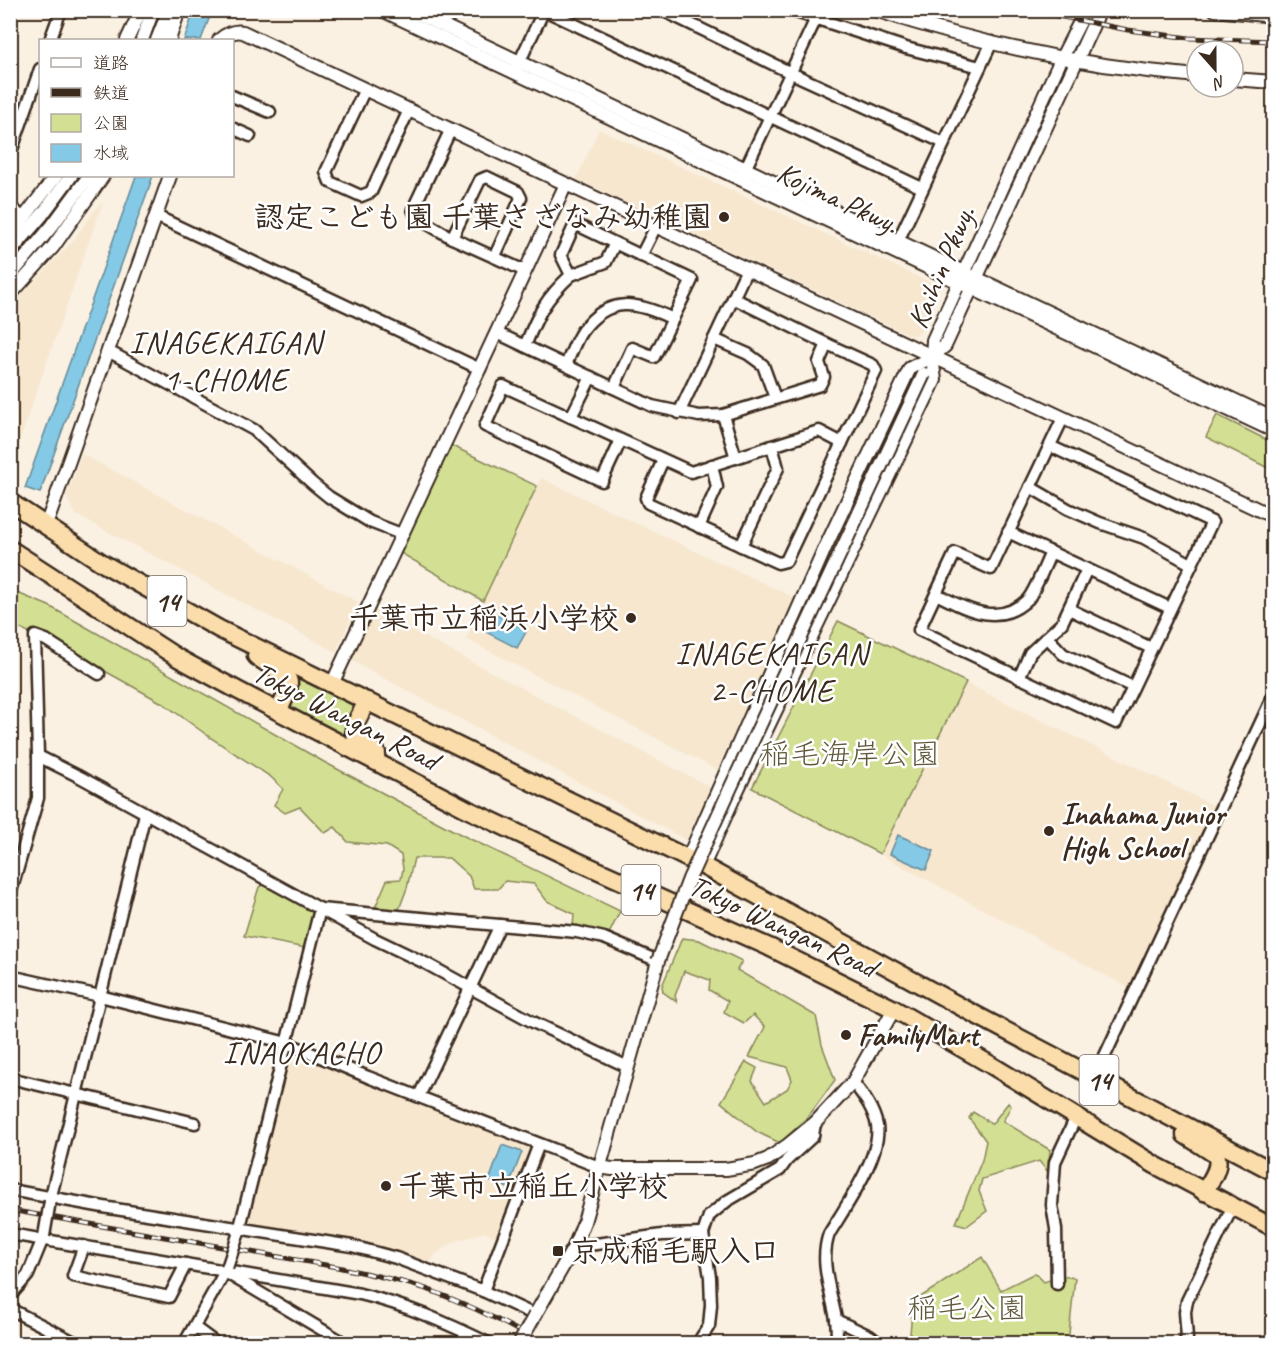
<svg xmlns="http://www.w3.org/2000/svg" width="1284" height="1354" viewBox="0 0 1284 1354" font-family="Caveat,'Klee One',sans-serif">
<style>
.built{fill:#f7e7cf}
.green{fill:#d3e093;stroke:#878558;stroke-width:1.5}
.water{fill:#84c9e5;stroke:#678995;stroke-width:1.5}
.lines{fill:none;stroke-linecap:round;stroke-linejoin:round}
.minor-casing{stroke:#3b2a1e;stroke-width:15}
.tertiary-casing{stroke:#3b2a1e;stroke-width:16}
.trunk-casing{stroke:#3b2a1e;stroke-width:21}
.minor{stroke:#fff;stroke-width:10}
.tertiary{stroke:#fff;stroke-width:12}
.trunk{stroke:#fbddab;stroke-width:16}
.rail-casing{stroke:#3b2a1e;stroke-width:5}
.rail{stroke:#fff;stroke-width:3;stroke-dasharray:9;stroke-linecap:butt}
.minor-bridge-casing{stroke:#3b2a1e;stroke-width:15;stroke-linecap:butt}
.tertiary-bridge-casing{stroke:#3b2a1e;stroke-width:16;stroke-linecap:butt}
.minor-bridge{stroke:#fff;stroke-width:10}
.tertiary-bridge{stroke:#fff;stroke-width:12}
.poi-dot{fill:#3b2a1e;stroke:#fff;stroke-width:2}
.labels{text-anchor:middle;dominant-baseline:central;stroke-width:5;stroke-linejoin:round;paint-order:stroke}
.shield{fill:#fff;stroke:#766a62;stroke-width:1.5}
.shield-label{font-size:28px;font-weight:bold;fill:#3b2a1e}
.street-label{font-size:30px;fill:#3b2a1e;stroke:#fff}
.poi-label{font-size:30px;font-weight:bold;fill:#3b2a1e;stroke:#fff;text-anchor:start}
.park-label{font-size:30px;fill:#61583b;stroke:#fff}
.neighbourhood-label{font-size:32px;letter-spacing:1.5px;fill:#3b2a1e;stroke:#fff}
</style>
<rect width="100%" height="100%" fill="#faf1e3"/>
<filter id="ink" filterUnits="userSpaceOnUse"><feTurbulence type="fractalNoise" baseFrequency=".0167" numOctaves="2"/><feDisplacementMap in="SourceGraphic" scale="12" xChannelSelector="R" yChannelSelector="G"/><feConvolveMatrix kernelMatrix="1 2 1 2 8 2 1 2 1" color-interpolation-filters="sRGB"/></filter>
<g filter="url(#ink)">
<g class="built">
<polygon points="599,129 936,285 938,293 919,334 912,336 576,179"/>
<polygon points="99,204 102,204 11,465 11,306 73,241"/>
<polygon points="82,454 358,602 336,652 76,515 66,497"/>
<polygon points="541,478 795,598 717,770 466,639"/>
<polygon points="373,610 712,788 686,840 350,660"/>
<polygon points="966,683 1215,806 1129,988 881,855"/>
<polygon points="294,1054 528,1146 531,1151 497,1237 484,1232 454,1242 437,1253 427,1267 250,1227 246,1220 288,1056"/>
</g>
<g class="green">
<polygon points="1217,415 1273,443 1272,470 1206,437"/>
<polygon points="448,444 537,486 483,601 399,552"/>
<polygon points="10,590 49,606 324,762 462,835 620,911 607,938 573,927 574,914 547,901 534,884 505,881 498,889 474,889 469,876 449,858 414,858 407,888 398,912 374,910 387,880 401,879 403,869 401,855 387,846 348,842 335,827 325,833 300,807 285,813 274,805 283,789 271,777 211,738 164,704 44,637 11,626"/>
<polygon points="838,621 966,682 880,854 752,788"/>
<polygon points="296,676 357,706 349,740 289,709 298,686"/>
<polygon points="264,884 311,909 314,914 305,948 244,936 259,887"/>
<polygon points="682,938 699,940 742,961 737,970 816,1016 822,1045 835,1080 808,1117 780,1143 757,1132 721,1102 746,1062 757,1068 752,1081 766,1102 787,1089 792,1080 787,1067 749,1057 765,1027 753,1015 744,1023 724,1012 728,1001 709,990 710,980 684,971 675,996 677,1002 663,992 662,986"/>
<polygon points="1008,1103 1011,1106 1003,1121 1050,1150 1048,1172 1039,1161 982,1179 979,1191 987,1211 967,1226 956,1223 982,1160 986,1141 969,1118 973,1112 992,1124"/>
<polygon points="982,1257 1001,1290 1035,1273 1044,1282 1062,1276 1075,1278 1068,1343 909,1344 913,1302"/>
</g>
<g class="water">
<polygon points="194,11 212,11 201,40 184,40"/>
<polygon points="136,176 153,176 40,493 25,488"/>
<polygon points="492,612 527,630 517,648 482,630"/>
<polygon points="898,835 934,851 926,870 890,854"/>
<polygon points="502,1145 522,1152 508,1188 489,1181"/>
</g>
<g class="lines">
<defs>
<g id="minor">
<polyline points="544,10 922,188"/>
<polyline points="662,10 791,73 944,143"/>
<polyline points="790,10 906,48 980,67"/>
<polyline points="50,40 61,10"/>
<polyline points="517,67 544,10"/>
<polyline points="365,89 326,172 330,182 361,196 371,192 409,110"/>
<polyline points="232,96 270,112"/>
<polyline points="232,128 250,136"/>
<polyline points="451,129 413,209 416,217 452,238 525,271"/>
<polyline points="10,155 40,69"/>
<polyline points="742,176 820,10"/>
<polyline points="10,207 24,218"/>
<polyline points="156,216 480,369"/>
<polyline points="452,238 480,180 487,177 518,192 521,198 495,256"/>
<polyline points="898,241 992,42"/>
<polyline points="641,256 656,226"/>
<polyline points="497,333 652,406 699,416 723,415 820,385 824,377 819,362 827,344 733,298"/>
<polyline points="714,339 748,354 763,365 775,398"/>
<path d="M525 346C538 314 545 299 571 275"/>
<polyline points="108,351 254,430 313,484 329,497 370,522 401,534"/>
<path d="M566 365C571 354 575 341 582 331 609 295 637 302 673 319"/>
<polyline points="614,388 632,348 654,357 692,280 575,224 561,255 571,275 606,262 615,243"/>
<polyline points="679,413 747,269"/>
<polyline points="723,415 736,458"/>
<polyline points="571,417 591,377"/>
<polyline points="621,440 602,481 485,426 503,386 691,472 819,431 842,443"/>
<path d="M1050 446 1212 522 1116 723 919 630 955 553 991 569C1015 519 1039 468 1063 418"/>
<polyline points="663,460 646,498 648,503 778,563 786,561 876,371 873,365 827,344"/>
<polyline points="1030,487 1068,509 1100,523 1144,538 1191,564"/>
<polyline points="699,527 717,487 712,465"/>
<polyline points="1008,532 1170,608"/>
<polyline points="741,546 778,468 772,446"/>
<path d="M936 594C966 609 999 628 1028 599 1035 591 1046 563 1051 552"/>
<polyline points="1069,609 1151,648"/>
<polyline points="1047,637 1063,654 1133,687"/>
<polyline points="1019,678 1030,653 1062,623 1087,569"/>
<polyline points="38,756 80,777 375,939 425,963 533,1022 628,1067"/>
<polyline points="10,895 38,798 38,756 35,636 46,640 99,674"/>
<polyline points="10,976 100,996 287,1043 368,1077 599,1167"/>
<polyline points="1095,1077 1274,694"/>
<polyline points="10,1078 195,1123"/>
<polyline points="419,1096 500,925"/>
<polyline points="10,1190 109,1208 352,1246 396,1258 483,1291 535,1315"/>
<polyline points="50,1200 145,814"/>
<path d="M10 1234 360 1294C406 1305 447 1323 490 1344"/>
<polyline points="238,1235 320,909 577,932 604,938 658,961"/>
<polyline points="84,1246 73,1276 169,1297 186,1264"/>
<polyline points="574,1247 662,1235 703,1234"/>
<polyline points="230,1275 346,1344"/>
<polyline points="1057,1284 1056,1229 1052,1205 1055,1162 1076,1117"/>
<polyline points="483,1291 539,1144"/>
<polyline points="10,1296 28,1275 44,1236"/>
<polyline points="10,1309 78,1344"/>
<polyline points="836,1320 870,1336 880,1344"/>
<polyline points="194,1327 217,1344"/>
<polyline points="184,1344 227,1268"/>
<polyline points="701,1344 701,1338 709,1326 711,1305 710,1277 703,1234 709,1216 727,1201 780,1170 787,1160 813,1136 815,1123"/>
<path d="M837 1344C837 1336 837 1327 836 1319 831 1291 819 1262 829 1234 844 1209 882 1155 877 1126 874 1109 863 1095 853 1082"/>
<polyline points="1183,1344 1187,1338 1185,1312 1187,1301 1232,1208"/>
</g>
<g id="tertiary">
<polyline points="382,10 1274,431"/>
<polyline points="410,10 1274,419"/>
<path d="M875 10C979 44 1089 67 1197 76"/>
<polyline points="1215,10 1274,16"/>
<polyline points="127,40 141,10"/>
<polyline points="142,40 153,10"/>
<polyline points="157,40 169,10"/>
<polyline points="169,40 179,10"/>
<path d="M219 40C226 34 233 30 243 32L1274 517"/>
<polyline points="1233,79 1274,82"/>
<polyline points="10,236 56,176"/>
<polyline points="10,252 42,215 71,176"/>
<polyline points="10,276 52,226 89,176"/>
<polyline points="10,295 53,247 103,176"/>
<polyline points="44,525 49,517 170,176"/>
<polyline points="332,684 566,184"/>
<polyline points="688,858 825,548 910,368 932,357 945,346 1100,10"/>
<polyline points="703,866 735,795 935,380 932,357 933,340 1062,57 1086,10"/>
<polyline points="599,1167 612,1169 726,1169 755,1164 768,1159 788,1145 815,1123 853,1082 894,1009"/>
<polyline points="535,1315 574,1247 584,1222 658,961"/>
</g>
<g id="trunk">
<polyline points="10,502 104,564 219,629 703,866 976,1015 1274,1172"/>
<polyline points="10,549 178,658 239,691 469,810 577,861 769,947 894,1009 991,1065 1155,1165 1274,1228"/>
<path d="M256 656C287 679 300 671 278 711"/>
<path d="M367 701C351 734 345 731 377 753"/>
<path d="M1185 1135 1216 1155C1222 1167 1210 1181 1204 1192"/>
</g>
</defs>
<use href="#minor" class="minor-casing"/>
<use href="#tertiary" class="tertiary-casing"/>
<use href="#trunk" class="trunk-casing"/>
<use href="#minor" class="minor"/>
<use href="#tertiary" class="tertiary"/>
<use href="#trunk" class="trunk"/>
<defs>
<g id="rail">
<polyline points="1028,10 1128,30 1189,38 1274,41"/>
<path d="M10 1210 337 1267C368 1274 401 1280 432 1291 469 1305 507 1323 541 1344"/>
</g>
</defs>
<use href="#rail" class="rail-casing"/>
<use href="#rail" class="rail"/>
<defs>
<g id="minor-bridge">
<polyline points="44,1236 50,1201"/>
<polyline points="227,1268 238,1235"/>
</g>
<g id="tertiary-bridge">
<polyline points="658,961 689,879 731,787 924,374"/>
<polyline points="519,1344 535,1315"/>
</g>
</defs>
<use href="#minor-bridge" class="minor-bridge-casing"/>
<use href="#tertiary-bridge" class="tertiary-bridge-casing"/>
<use href="#minor-bridge" class="minor-bridge"/>
<use href="#tertiary-bridge" class="tertiary-bridge"/>
</g>
</g>
<g class="poi-dot">
<circle cx="724" cy="217" r="6"/>
<circle cx="631" cy="618" r="6"/>
<circle cx="1049" cy="831" r="6"/>
<circle cx="846" cy="1035" r="6"/>
<circle cx="386" cy="1186" r="6"/>
<rect x="552" y="1245" width="12" height="12" rx="3"/>
</g>
<g class="labels">
<g class="shield">
<rect x="147.5" y="576" width="39" height="50" rx="4.5"/>
<rect x="621.5" y="865" width="39" height="50" rx="4.5"/>
<rect x="1079.5" y="1055" width="39" height="50" rx="4.5"/>
</g>
<g class="shield-label">
<text x="167" y="601">14</text>
<text x="641" y="890">14</text>
<text x="1099" y="1080">14</text>
</g>
<g class="street-label">
<text transform="translate(838 198) rotate(25)">Kojima Pkwy.</text>
<text transform="translate(941 267) rotate(-67)">Kaihin Pkwy.</text>
<text transform="translate(346 716) rotate(27)">Tokyo Wangan Road</text>
<text transform="translate(783 926) rotate(25)">Tokyo Wangan Road</text>
</g>
<g class="poi-label">
<text x="712" y="217" text-anchor="end">認定こども園 千葉さざなみ幼稚園</text>
<text x="619" y="618" text-anchor="end">千葉市立稲浜小学校</text>
<text x="1061" y="814">Inahama Junior<tspan x="1061" dy="34">High School</tspan></text>
<text x="858" y="1035">FamilyMart</text>
<text x="398" y="1186">千葉市立稲丘小学校</text>
<text x="570" y="1251">京成稲毛駅入口</text>
</g>
<g class="park-label">
<text x="850" y="754">稲毛海岸公園</text>
<text x="967" y="1308">稲毛公園</text>
</g>
<g class="neighbourhood-label">
<text x="226" y="342">INAGEKAIGAN<tspan x="226" dy="37">1-CHOME</tspan></text>
<text x="772" y="653">INAGEKAIGAN<tspan x="772" dy="37">2-CHOME</tspan></text>
<text x="302" y="1052">INAOKACHO</text>
</g>
</g>
<rect width="1284" height="1354" fill="none" stroke="#fff" stroke-width="36"/>
<rect x="18" y="18" width="1248" height="1318" fill="none" stroke="#3b2a1e" stroke-width="2" filter="url(#ink)"/>
<rect x="39" y="39" width="195" height="138" fill="#ffffff" stroke="#b1aaa5" stroke-width="1.5"/>
<rect x="51" y="58" width="30" height="9" fill="#ffffff" stroke="#b1aaa5" stroke-width="1.5"/>
<text x="93" y="69" font-size="18" fill="#3b2a1e">道路</text>
<rect x="51" y="88" width="30" height="9" fill="#3b2a1e" stroke="#b1aaa5" stroke-width="1.5"/>
<text x="93" y="99" font-size="18" fill="#3b2a1e">鉄道</text>
<rect x="51" y="114" width="30" height="18" fill="#d3e093" stroke="#b1aaa5" stroke-width="1.5"/>
<text x="93" y="129" font-size="18" fill="#3b2a1e">公園</text>
<rect x="51" y="144" width="30" height="18" fill="#84c9e5" stroke="#b1aaa5" stroke-width="1.5"/>
<text x="93" y="159" font-size="18" fill="#3b2a1e">水域</text>
<g transform="translate(1215 69) rotate(159)"><circle r="28" fill="#ffffff" stroke="#b1aaa5" stroke-width="1.5"/>
<path d="M0-4.5L10 22L0 15L-10 22Z" fill="#3b2a1e"/>
<text y="-9" font-size="16" font-weight="bold" text-anchor="middle" fill="#3b2a1e">N</text>
</g>
</svg>
